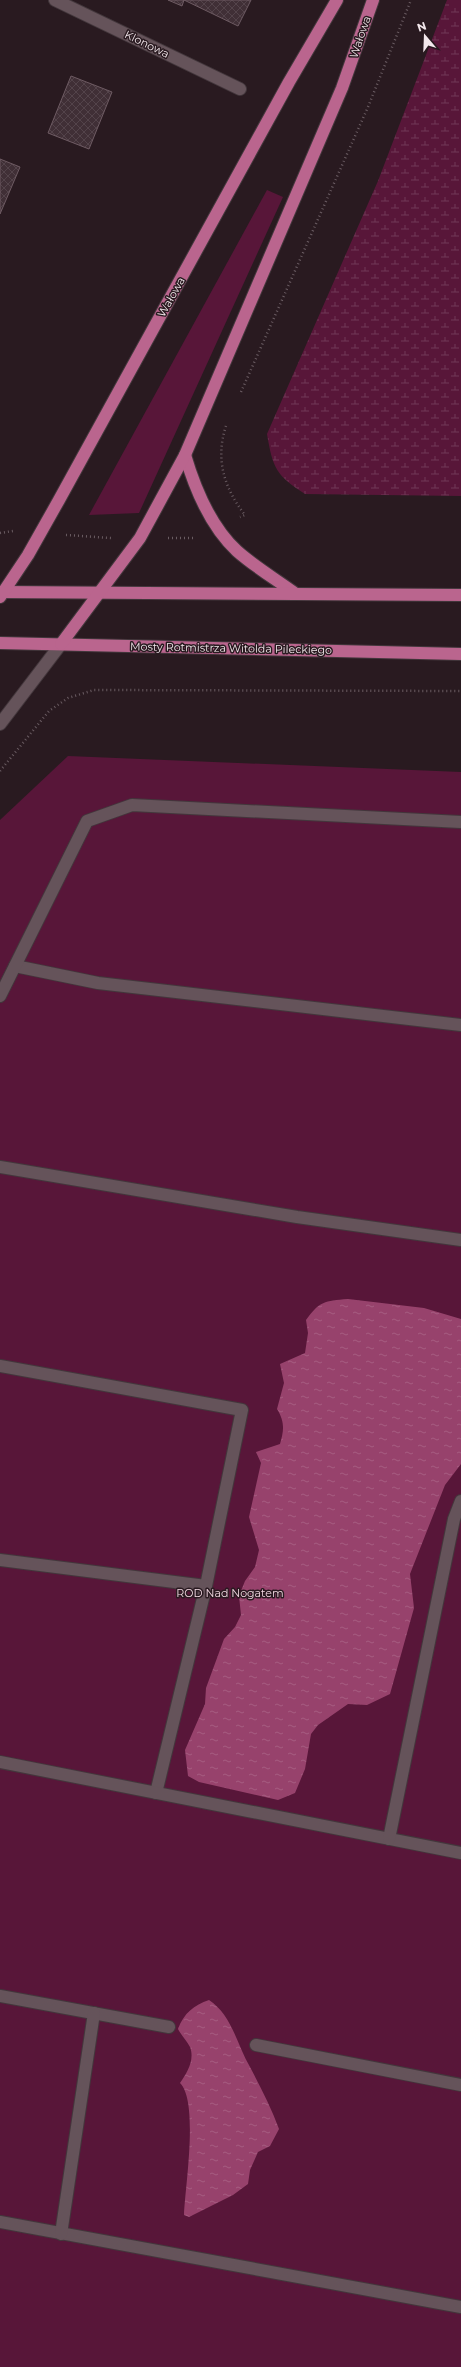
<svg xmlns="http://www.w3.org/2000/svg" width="461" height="2367" viewBox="0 0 461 2367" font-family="Montserrat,sans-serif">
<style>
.green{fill:#581639}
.wetland{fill:url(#wetland-marsh)}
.water{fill:url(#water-ripples)}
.building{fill:url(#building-cross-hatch);stroke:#6e5b63}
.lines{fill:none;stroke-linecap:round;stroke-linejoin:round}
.lane-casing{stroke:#43373c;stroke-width:14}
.street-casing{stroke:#43373c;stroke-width:14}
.primary-casing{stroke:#43373c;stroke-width:14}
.path{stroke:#6a5c62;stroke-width:2.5;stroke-dasharray:1 3;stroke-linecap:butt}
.lane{stroke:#65535a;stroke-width:12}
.street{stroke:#65535a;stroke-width:12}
.primary{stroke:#ba658e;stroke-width:12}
.labels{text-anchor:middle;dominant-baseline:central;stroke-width:3;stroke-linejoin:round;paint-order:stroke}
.street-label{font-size:11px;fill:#f3e8ec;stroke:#291a20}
.park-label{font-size:11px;fill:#f4dae4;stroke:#291a20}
</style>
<defs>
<pattern id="wetland-marsh" width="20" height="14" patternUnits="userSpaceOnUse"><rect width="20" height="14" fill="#581639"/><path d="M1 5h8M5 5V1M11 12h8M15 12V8" fill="none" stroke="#703856"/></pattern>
<pattern id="water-ripples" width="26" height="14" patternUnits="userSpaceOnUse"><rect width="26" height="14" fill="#97426c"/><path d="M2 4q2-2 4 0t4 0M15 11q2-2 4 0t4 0" fill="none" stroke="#a65d81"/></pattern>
<pattern id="building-cross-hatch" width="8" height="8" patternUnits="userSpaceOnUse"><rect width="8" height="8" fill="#402f36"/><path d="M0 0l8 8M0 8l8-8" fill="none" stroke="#53434a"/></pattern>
</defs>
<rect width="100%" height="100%" fill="#291a20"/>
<g class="green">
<polygon points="267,190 283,197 139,513 89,515"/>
<polygon points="68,756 461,772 461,2367 0,2367 0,820"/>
</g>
<path class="wetland" d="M447 0H461V496L305 494C276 475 273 469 267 434L378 181Z"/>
<g class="water">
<path d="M348 1299 424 1308 461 1319V1464L445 1485 410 1574 414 1608 390 1694 367 1705 348 1704 318 1725 311 1734 305 1769 295 1793 278 1800 199 1782 188 1776 185 1750 205 1704 206 1688 224 1639 235 1627 241 1615 239 1596 245 1581 255 1567 259 1550 249 1517 261 1463 256 1452 280 1444C284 1430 285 1422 277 1409L284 1383 280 1364 305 1353 308 1333 306 1320C320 1301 324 1301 348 1299Z"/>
<path d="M209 2000C232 2015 237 2045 250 2067 261 2088 271 2107 279 2129L270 2146 258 2152 250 2170 248 2184 233 2195 189 2217 184 2215C185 2187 199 2102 180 2083 187 2073 195 2060 190 2047 187 2041 181 2035 178 2029 184 2013 194 2005 209 2000Z"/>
</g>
<g class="building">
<polygon points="168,0 184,0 182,6"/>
<polygon points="184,0 251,0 238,26"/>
<polygon points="71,76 112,92 89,149 48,133"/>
<polygon points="0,159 20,167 0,214"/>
</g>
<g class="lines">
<defs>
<g id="lane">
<polyline points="15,966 98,983 461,1025"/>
<polyline points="0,996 87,821 132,805 461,822"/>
<polyline points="0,1167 297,1217 461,1240"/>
<polyline points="0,1366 242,1410 206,1586 156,1793"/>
<polyline points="0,1560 206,1586"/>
<polyline points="0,1762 461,1853"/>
<polyline points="389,1839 454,1519 461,1501"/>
<polyline points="0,1996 169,2027"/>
<polyline points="256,2045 461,2085"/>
<polyline points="0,2222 461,2307"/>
<polyline points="61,2234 94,2013"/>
</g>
<g id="street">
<polyline points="55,0 240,89"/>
<polyline points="0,724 61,644"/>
</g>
<g id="primary">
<path d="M185 455C195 489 210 526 237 551 255 567 277 580 296 594"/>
<polyline points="0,592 461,595"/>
<polyline points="0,597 28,555 59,500 289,82 337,0"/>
<polyline points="0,643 461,654"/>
<polyline points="61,644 140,538 185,455 342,88 373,0"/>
</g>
</defs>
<use href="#lane" class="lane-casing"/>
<use href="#street" class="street-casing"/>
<use href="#primary" class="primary-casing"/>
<g class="path">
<polyline points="241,392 368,107 411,0"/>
<path d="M226 426C215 459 224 488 245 515L240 517"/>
<polyline points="0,533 13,531"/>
<polyline points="66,535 111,538"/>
<polyline points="168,538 195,538"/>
<polyline points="0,771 49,711 68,698 94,690 461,691"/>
</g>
<use href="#lane" class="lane"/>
<use href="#street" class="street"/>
<use href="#primary" class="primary"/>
</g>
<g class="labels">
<g class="street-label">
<text transform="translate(360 37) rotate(-71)">Wałowa</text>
<text transform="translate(147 44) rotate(26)">Klonowa</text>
<text transform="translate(171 297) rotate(-61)">Wałowa</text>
<text transform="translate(231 648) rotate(1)">Mosty Rotmistrza Witolda Pileckiego</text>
</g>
<g class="park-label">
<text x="230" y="1593">ROD Nad Nogatem</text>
</g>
</g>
<g transform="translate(425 36) rotate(341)" stroke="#291a20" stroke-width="3" paint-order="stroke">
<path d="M0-3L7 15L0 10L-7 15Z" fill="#f3e8ec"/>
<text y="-6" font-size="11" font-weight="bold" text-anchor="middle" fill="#f3e8ec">N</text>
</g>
</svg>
